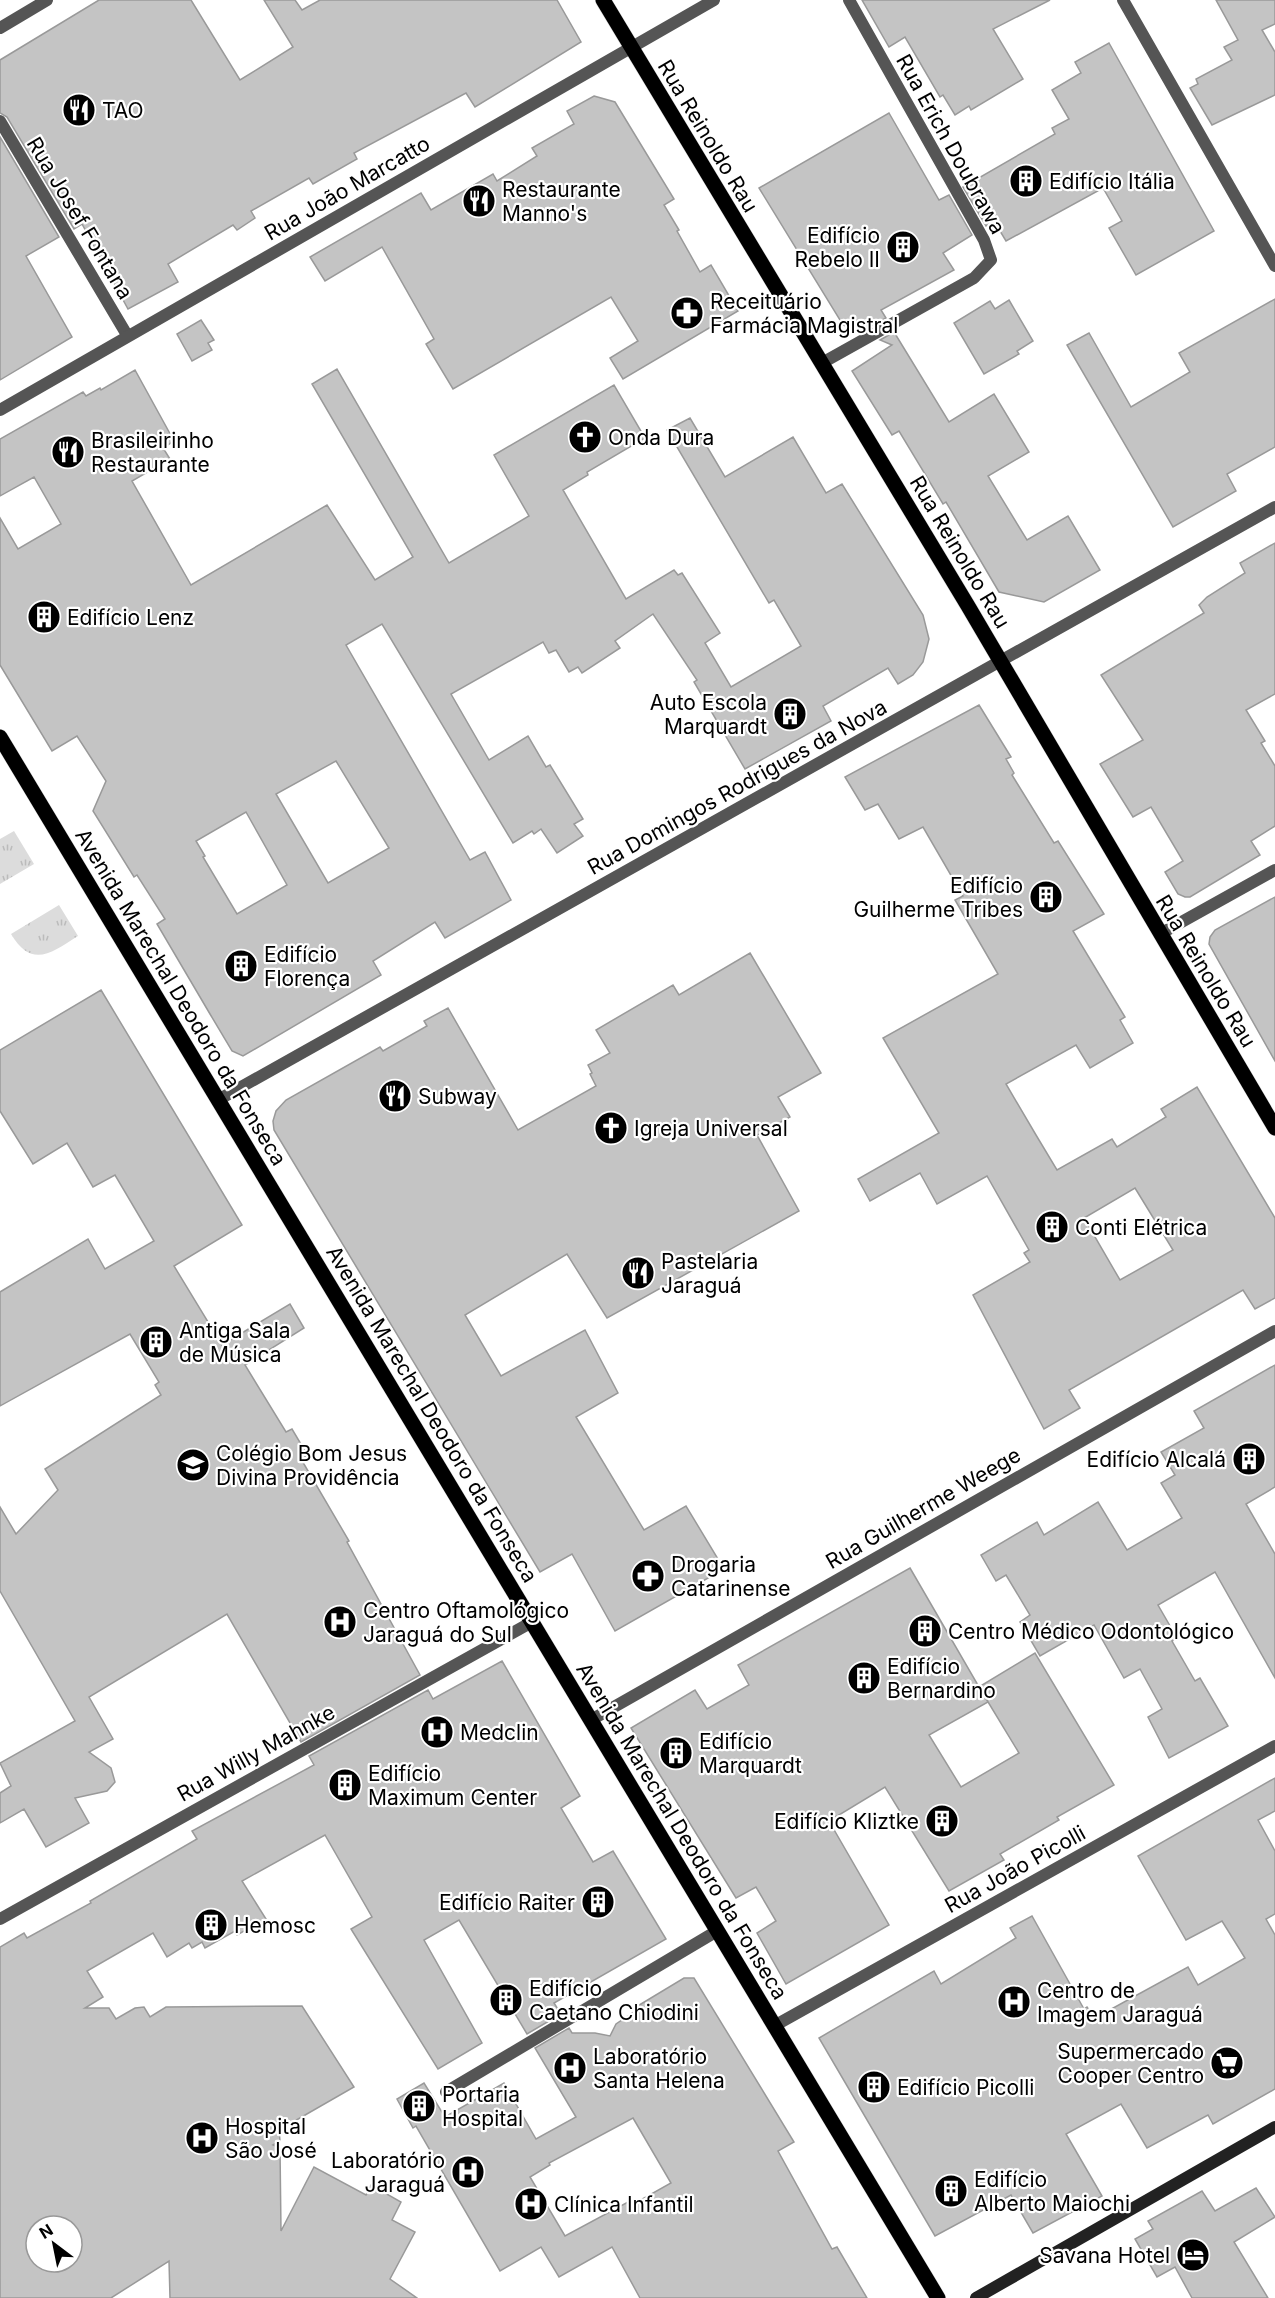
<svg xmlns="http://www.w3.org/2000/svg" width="1275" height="2298" viewBox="0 0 1275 2298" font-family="Inter,sans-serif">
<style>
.grass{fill:url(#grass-tufts)}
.building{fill:#c4c4c4;stroke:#999;stroke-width:1.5;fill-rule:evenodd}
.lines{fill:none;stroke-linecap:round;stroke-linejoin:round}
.primary-casing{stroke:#dbdbdb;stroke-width:16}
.street{stroke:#555;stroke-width:12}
.secondary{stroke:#222;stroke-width:12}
.primary{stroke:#000;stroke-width:15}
.labels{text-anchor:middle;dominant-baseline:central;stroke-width:4.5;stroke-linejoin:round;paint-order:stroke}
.poi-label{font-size:21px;fill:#000;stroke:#fff;text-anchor:start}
.street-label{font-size:21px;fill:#000;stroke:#fff}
</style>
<defs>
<pattern id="grass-tufts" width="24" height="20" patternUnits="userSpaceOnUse" patternTransform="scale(1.5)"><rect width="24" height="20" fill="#dcdcdc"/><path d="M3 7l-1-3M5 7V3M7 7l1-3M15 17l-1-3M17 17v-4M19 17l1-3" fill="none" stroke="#bbb"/></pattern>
</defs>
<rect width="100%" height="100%" fill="#fff"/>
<g class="grass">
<polygon points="14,831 34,864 0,884 0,839"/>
<path d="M59 905 78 936C51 953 32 969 11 934Z"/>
</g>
<g class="building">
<polygon points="99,0 191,0 240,80 293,47 264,0 295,0 302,10 320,0 557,0 581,42 475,107 466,93 354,153 357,159 313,184 309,178 251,211 255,218 237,230 233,225 168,264 178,282 128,309 82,224 74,229 7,117 0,113 0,60"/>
<polygon points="862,0 1050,0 993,29 1023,79 971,110 969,106 955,115 943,95 940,97 905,37 889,47"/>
<polygon points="1216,0 1275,0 1275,24 1262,30 1275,52 1275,95 1212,125 1190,88 1198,84 1196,79 1232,60 1224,47 1238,40"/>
<polygon points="1109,43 1214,231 1136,275 1109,228 1122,221 1103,188 1006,241 994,221 986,226 963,187 1055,134 1052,128 1069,119 1052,90 1081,73 1075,62"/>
<polygon points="594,96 615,102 674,199 664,205 679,230 677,231 700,272 711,265 738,311 623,379 610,358 638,341 611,297 453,389 426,344 434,339 382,247 325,281 310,257 421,193 431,210 493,174 497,181 537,156 532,148 574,124 567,111"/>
<polygon points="889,113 939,200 949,195 972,235 943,253 954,270 881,310 886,318 860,332 843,325 759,188"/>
<polygon points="0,137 59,237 26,256 72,337 0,380"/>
<polygon points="1275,299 1275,447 1227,474 1236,491 1173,527 1067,345 1089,333 1131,407 1190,372 1179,353"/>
<polygon points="1009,300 1033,341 1017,351 1019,354 984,374 954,323 990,301 995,309"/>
<polygon points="201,320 214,340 208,343 212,350 192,361 177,334"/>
<polygon points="894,332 949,422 994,394 1029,452 988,476 1027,540 1068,516 1100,570 1044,602 999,592 946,502 943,504 899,431 892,435 852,371 892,345 880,340"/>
<path d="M337 369 449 563 529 516 494 455 614 385 645 438 587 472 588 475 563 490 626 599 674 570 678 575 682 573 720 633 705 643 731 687 801 646 774 600 769 603 667 430 690 418 725 477 793 437 826 493 842 484 923 615 929 639 923 662 913 675 898 684 888 668 823 706 831 721 745 769 694 682 697 680 653 614 615 641 620 648 582 673 578 667 569 672 556 650 549 653 543 642 451 694 489 760 528 736 546 767 550 765 583 819 574 824 583 836 557 853 541 829 534 834 532 831 513 843 382 624 346 645 470 860 485 852 511 900 445 938 435 922 373 961 381 975 243 1056 232 1051 210 1014 157 924 165 919 137 875 134 877 93 811 106 781 77 736 52 751 0 665V518L18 549 61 524 34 477 0 496V439L83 392 86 396 100 388 101 390 135 370 174 441 163 448 170 459 132 481 191 585 327 505 375 580 413 557 312 384ZM336 761 389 848 328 883 276 794ZM246 812 287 885 237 914 203 857 205 856 196 841Z"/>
<polygon points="1275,543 1275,694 1246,710 1265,741 1261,743 1275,766 1275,826 1251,841 1260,855 1190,897 1185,897 1178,894 1165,872 1183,861 1151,807 1133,817 1100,764 1143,740 1101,675 1204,613 1199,605 1207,597 1245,573 1240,563"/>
<path d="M979 705 1011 757 1006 759 1014 773 1012 775 1054 843 1058 841 1104 914 1073 931 1125 1017 1120 1020 1133 1043 1090 1068 1076 1045 1006 1084 1036 1135 1057 1170 1112 1139 1117 1147 1166 1117 1161 1109 1197 1087 1275 1218V1298L1255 1309 1243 1290 1069 1390 1080 1408 1044 1429 973 1295 1030 1262 1024 1253 1029 1250 987 1176 937 1204 920 1173 870 1201 858 1179 939 1133 883 1038 998 974 955 900 963 896 923 827 899 839 878 804 865 810 845 777ZM1135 1188 1173 1250 1120 1280 1084 1218Z"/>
<polygon points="1275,897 1275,1061 1209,944 1210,937 1215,930"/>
<polygon points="750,953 821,1073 778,1097 790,1117 757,1135 799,1211 607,1318 567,1254 465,1315 501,1376 585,1330 618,1393 576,1417 644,1530 686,1506 724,1569 615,1631 572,1554 540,1572 274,1130 273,1121 276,1111 286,1100 380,1047 383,1051 427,1026 424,1021 448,1008 518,1130 596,1086 590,1074 592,1073 588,1065 610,1053 596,1030 673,985 679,995"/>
<polygon points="101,990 242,1225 174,1266 222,1345 290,1304 304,1328 245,1365 286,1432 292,1429 308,1456 301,1459 349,1541 347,1542 420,1675 301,1742 227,1614 89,1697 113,1739 89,1752 111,1768 115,1782 107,1791 75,1798 89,1823 46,1847 24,1809 0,1823 0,1793 11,1786 0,1763 75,1721 0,1591 0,1507 16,1534 58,1490 45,1469 161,1395 155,1385 159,1382 130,1334 0,1406 0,1292 88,1239 105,1269 154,1241 115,1175 93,1187 67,1143 33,1164 0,1111 0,1050"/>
<polygon points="1275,1365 1275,1487 1246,1504 1275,1554 1275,1678 1215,1572 1158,1605 1177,1638 1172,1641 1195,1681 1200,1678 1228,1726 1169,1758 1148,1717 1162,1709 1140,1669 1124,1678 1094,1625 1040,1656 1020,1622 1030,1615 1006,1575 996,1581 981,1555 1037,1522 1044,1535 1098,1502 1127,1550 1182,1518 1161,1483 1175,1475 1161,1452 1204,1428 1194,1411"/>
<path d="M910 1568 979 1687 1035 1653 1114 1785 1057 1817 1059 1820 1000 1854 1004 1860 949 1891 885 1787 829 1821 889 1925 786 1984 757 1933 776 1921 756 1887 736 1898 631 1728 695 1690 707 1709 749 1685 738 1665ZM982 1692 1019 1753 961 1787 929 1735 988 1702Z"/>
<path d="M502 1661 580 1796 561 1808 593 1862 613 1851 666 1939 554 2003 561 2014 527 2034 459 1920 424 1940 482 2043 438 2069 351 1929 372 1917 325 1835 242 1881 266 1919 237 1935 235 1931 205 1948 202 1942 192 1948 189 1943 167 1957 153 1933 87 1971 103 1997 85 2008H109L116 2019 135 2008 144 2007 150 2017 166 2007 302 2006 354 2087 279 2130 280 2141 273 2145 280 2148 281 2231 314 2167 366 2195 371 2185 401 2202 392 2220 415 2232 390 2279 417 2298H170L169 2261 111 2298H0V1947L24 1933 27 1938 91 1903 90 1901 197 1839 192 1831 314 1765 309 1756 428 1690 433 1699ZM36 2226H72V2262H36Z"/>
<polygon points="1275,1778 1275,1811 1258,1820 1275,1851 1275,1914 1266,1919 1275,1935 1275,2089 1213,2124 1208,2115 1147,2148 1121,2104 1066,2134 1102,2196 1033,2233 1011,2195 935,2236 819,2038 934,1971 941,1984 1016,1938 1010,1928 1032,1916 1084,2009 1087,2007 1095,2018 1188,1967 1198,1985 1245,1958 1222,1921 1186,1940 1138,1856"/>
<path d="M684 1978H694L794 2142 778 2151 832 2249 837 2247 867 2298H640L612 2247 559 2277 541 2247 500 2271 416 2126 413 2128 397 2099 424 2083 445 2117 504 2083 536 2139 576 2117 535 2048 569 2028 572 2033H595L610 2036 616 2024 638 2009 636 2007ZM633 2118 671 2183 630 2206 628 2202 565 2236 530 2177 550 2165 549 2163Z"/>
<polygon points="1256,2188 1275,2217 1234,2242 1268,2298 1192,2298 1175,2267 1157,2277 1135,2239 1153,2229 1148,2221 1202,2191 1215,2211"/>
</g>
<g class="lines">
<defs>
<g id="primary">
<polyline points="603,0 968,606 1275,1128"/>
<polyline points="0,737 938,2298"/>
</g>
</defs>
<use href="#primary" class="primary-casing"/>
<g class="street">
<polyline points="1123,0 1275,266"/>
<polyline points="0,28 47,0"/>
<polyline points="0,121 127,335"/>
<polyline points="822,363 974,278 991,260 984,240 849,0"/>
<polyline points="0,410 714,0"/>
<polyline points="1160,934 1275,870"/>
<polyline points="218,1100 1275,507"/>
<polyline points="591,1720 1275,1331"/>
<polyline points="0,1919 532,1622"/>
<polyline points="774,2026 1275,1746"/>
<polyline points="446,2092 717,1931"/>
</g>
<polyline class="secondary" points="976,2298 1275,2127"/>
<use href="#primary" class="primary"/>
</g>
<defs>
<symbol id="restaurant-disc" viewBox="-11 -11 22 22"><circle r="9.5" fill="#000" stroke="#fff"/><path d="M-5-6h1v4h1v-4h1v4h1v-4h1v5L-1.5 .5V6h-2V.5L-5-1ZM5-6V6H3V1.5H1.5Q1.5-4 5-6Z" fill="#fff"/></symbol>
<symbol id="building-disc" viewBox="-11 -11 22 22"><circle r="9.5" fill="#000" stroke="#fff"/><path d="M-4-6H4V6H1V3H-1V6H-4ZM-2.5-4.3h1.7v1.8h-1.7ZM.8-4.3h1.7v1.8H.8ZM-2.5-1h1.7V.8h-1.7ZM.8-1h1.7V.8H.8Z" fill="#fff"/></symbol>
<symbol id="pharmacy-disc" viewBox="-11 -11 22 22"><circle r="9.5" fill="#000" stroke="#fff"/><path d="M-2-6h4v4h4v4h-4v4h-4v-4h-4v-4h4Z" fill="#fff"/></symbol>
<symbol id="church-disc" viewBox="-11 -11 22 22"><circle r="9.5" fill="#000" stroke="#fff"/><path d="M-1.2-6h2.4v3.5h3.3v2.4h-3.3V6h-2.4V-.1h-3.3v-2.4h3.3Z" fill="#fff"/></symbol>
<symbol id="school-disc" viewBox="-11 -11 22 22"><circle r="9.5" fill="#000" stroke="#fff"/><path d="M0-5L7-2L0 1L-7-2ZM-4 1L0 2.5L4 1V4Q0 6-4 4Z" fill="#fff"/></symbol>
<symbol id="hospital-disc" viewBox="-11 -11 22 22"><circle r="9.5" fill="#000" stroke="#fff"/><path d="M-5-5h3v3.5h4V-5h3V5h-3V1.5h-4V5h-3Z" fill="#fff"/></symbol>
<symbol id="supermarket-disc" viewBox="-11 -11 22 22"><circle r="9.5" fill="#000" stroke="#fff"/><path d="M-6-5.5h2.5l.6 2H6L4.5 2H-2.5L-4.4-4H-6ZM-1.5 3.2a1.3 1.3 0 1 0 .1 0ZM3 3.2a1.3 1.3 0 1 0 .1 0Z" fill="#fff"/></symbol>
<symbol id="hotel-disc" viewBox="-11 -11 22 22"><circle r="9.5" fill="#000" stroke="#fff"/><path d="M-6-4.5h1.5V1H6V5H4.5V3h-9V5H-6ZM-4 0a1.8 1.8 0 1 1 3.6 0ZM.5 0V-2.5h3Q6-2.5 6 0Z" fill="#fff"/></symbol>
</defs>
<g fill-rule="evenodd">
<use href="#restaurant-disc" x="60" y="91" width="38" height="38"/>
<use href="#building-disc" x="1007" y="162" width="38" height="38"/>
<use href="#restaurant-disc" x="460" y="182" width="38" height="38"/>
<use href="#building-disc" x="884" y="228" width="38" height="38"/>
<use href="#pharmacy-disc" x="668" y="294" width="38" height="38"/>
<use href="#church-disc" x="566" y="418" width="38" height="38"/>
<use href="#restaurant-disc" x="49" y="433" width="38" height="38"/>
<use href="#building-disc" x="25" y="598" width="38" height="38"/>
<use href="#building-disc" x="771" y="695" width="38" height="38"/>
<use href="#building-disc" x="1027" y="878" width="38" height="38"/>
<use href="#building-disc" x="222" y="947" width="38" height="38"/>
<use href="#restaurant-disc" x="376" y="1077" width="38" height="38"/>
<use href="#church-disc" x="592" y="1109" width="38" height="38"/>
<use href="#building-disc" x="1033" y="1208" width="38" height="38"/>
<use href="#restaurant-disc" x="619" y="1254" width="38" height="38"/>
<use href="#building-disc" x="137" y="1323" width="38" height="38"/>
<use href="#building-disc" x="1230" y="1440" width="38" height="38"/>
<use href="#school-disc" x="174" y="1446" width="38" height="38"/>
<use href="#pharmacy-disc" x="629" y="1557" width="38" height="38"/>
<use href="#hospital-disc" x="321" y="1603" width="38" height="38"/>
<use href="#building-disc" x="906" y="1612" width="38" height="38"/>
<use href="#building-disc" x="845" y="1659" width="38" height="38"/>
<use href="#hospital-disc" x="418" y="1713" width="38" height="38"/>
<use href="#building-disc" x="657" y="1734" width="38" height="38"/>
<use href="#building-disc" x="326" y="1766" width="38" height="38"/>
<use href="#building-disc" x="923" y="1802" width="38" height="38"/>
<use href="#building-disc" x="579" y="1883" width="38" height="38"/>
<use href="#building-disc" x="192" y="1906" width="38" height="38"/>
<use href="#building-disc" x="487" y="1981" width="38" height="38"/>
<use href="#hospital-disc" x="995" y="1983" width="38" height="38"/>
<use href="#supermarket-disc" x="1208" y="2044" width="38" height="38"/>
<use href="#hospital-disc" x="551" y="2049" width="38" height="38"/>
<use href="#building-disc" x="855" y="2068" width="38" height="38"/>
<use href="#building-disc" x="400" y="2087" width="38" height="38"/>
<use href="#hospital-disc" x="183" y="2119" width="38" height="38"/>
<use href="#hospital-disc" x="449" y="2153" width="38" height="38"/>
<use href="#building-disc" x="932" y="2172" width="38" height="38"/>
<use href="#hospital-disc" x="512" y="2185" width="38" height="38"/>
<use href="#hotel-disc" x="1174" y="2236" width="38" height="38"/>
</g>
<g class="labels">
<g class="poi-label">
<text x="102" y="110">TAO</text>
<text x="1049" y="181">Edifício Itália</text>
<text x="502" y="189">Restaurante<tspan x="502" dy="24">Manno's</tspan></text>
<text x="880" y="235" text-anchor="end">Edifício<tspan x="880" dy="24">Rebelo II</tspan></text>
<text x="710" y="301">Receituário<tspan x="710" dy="24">Farmácia Magistral</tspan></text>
<text x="608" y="437">Onda Dura</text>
<text x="91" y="440">Brasileirinho<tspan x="91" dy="24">Restaurante</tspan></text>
<text x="67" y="617">Edifício Lenz</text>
<text x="767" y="702" text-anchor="end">Auto Escola<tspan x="767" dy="24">Marquardt</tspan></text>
<text x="1023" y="885" text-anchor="end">Edifício<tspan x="1023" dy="24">Guilherme Tribes</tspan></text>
<text x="264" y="954">Edifício<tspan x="264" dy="24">Florença</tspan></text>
<text x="418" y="1096">Subway</text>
<text x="634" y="1128">Igreja Universal</text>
<text x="1075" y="1227">Conti Elétrica</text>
<text x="661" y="1261">Pastelaria<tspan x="661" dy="24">Jaraguá</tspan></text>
<text x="179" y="1330">Antiga Sala<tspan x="179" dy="24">de Música</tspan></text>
<text x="216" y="1453">Colégio Bom Jesus<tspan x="216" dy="24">Divina Providência</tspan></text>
<text x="1226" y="1459" text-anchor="end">Edifício Alcalá</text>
<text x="671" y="1564">Drogaria<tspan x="671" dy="24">Catarinense</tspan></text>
<text x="363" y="1610">Centro Oftamológico<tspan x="363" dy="24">Jaraguá do Sul</tspan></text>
<text x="948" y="1631">Centro Médico Odontológico</text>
<text x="887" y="1666">Edifício<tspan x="887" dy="24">Bernardino</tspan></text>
<text x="460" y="1732">Medclin</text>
<text x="699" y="1741">Edifício<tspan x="699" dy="24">Marquardt</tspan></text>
<text x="368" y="1773">Edifício<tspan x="368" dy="24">Maximum Center</tspan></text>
<text x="919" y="1821" text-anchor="end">Edifício Kliztke</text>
<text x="575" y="1902" text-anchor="end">Edifício Raiter</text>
<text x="234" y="1925">Hemosc</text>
<text x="529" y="1988">Edifício<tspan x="529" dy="24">Caetano Chiodini</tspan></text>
<text x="1037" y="1990">Centro de<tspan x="1037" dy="24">Imagem Jaraguá</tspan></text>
<text x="1204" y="2051" text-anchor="end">Supermercado<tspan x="1204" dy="24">Cooper Centro</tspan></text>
<text x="593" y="2056">Laboratório<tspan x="593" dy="24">Santa Helena</tspan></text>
<text x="897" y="2087">Edifício Picolli</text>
<text x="442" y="2094">Portaria<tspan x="442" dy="24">Hospital</tspan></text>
<text x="225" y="2126">Hospital<tspan x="225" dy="24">São José</tspan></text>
<text x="445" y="2160" text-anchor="end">Laboratório<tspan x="445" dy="24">Jaraguá</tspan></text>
<text x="974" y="2179">Edifício<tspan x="974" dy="24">Alberto Maiochi</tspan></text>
<text x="554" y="2204">Clínica Infantil</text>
<text x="1170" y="2255" text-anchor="end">Savana Hotel</text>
</g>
<g class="street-label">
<text transform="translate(708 136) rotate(59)">Rua Reinoldo Rau</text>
<text transform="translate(951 144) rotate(61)">Rua Erich Doubrawa</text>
<text transform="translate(347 188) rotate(-30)">Rua João Marcatto</text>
<text transform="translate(80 218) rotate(59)">Rua Josef Fontana</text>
<text transform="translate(960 552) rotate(59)">Rua Reinoldo Rau</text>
<text transform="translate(737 787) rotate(-29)">Rua Domingos Rodrigues da Nova</text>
<text transform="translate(1206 971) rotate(59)">Rua Reinoldo Rau</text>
<text transform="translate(181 997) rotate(59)">Avenida Marechal Deodoro da Fonseca</text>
<text transform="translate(432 1414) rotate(59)">Avenida Marechal Deodoro da Fonseca</text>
<text transform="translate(923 1508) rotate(-30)">Rua Guilherme Weege</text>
<text transform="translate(256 1753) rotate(-29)">Rua Willy Mahnke</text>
<text transform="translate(682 1831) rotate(59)">Avenida Marechal Deodoro da Fonseca</text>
<text transform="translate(1015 1869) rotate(-29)">Rua João Picolli</text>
</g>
</g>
<g transform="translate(54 2244) rotate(328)"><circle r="28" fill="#ffffff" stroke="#999999" stroke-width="1.5"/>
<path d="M0-4.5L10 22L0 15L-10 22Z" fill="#000000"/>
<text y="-9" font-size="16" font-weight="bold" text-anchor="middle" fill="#000000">N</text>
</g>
</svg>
